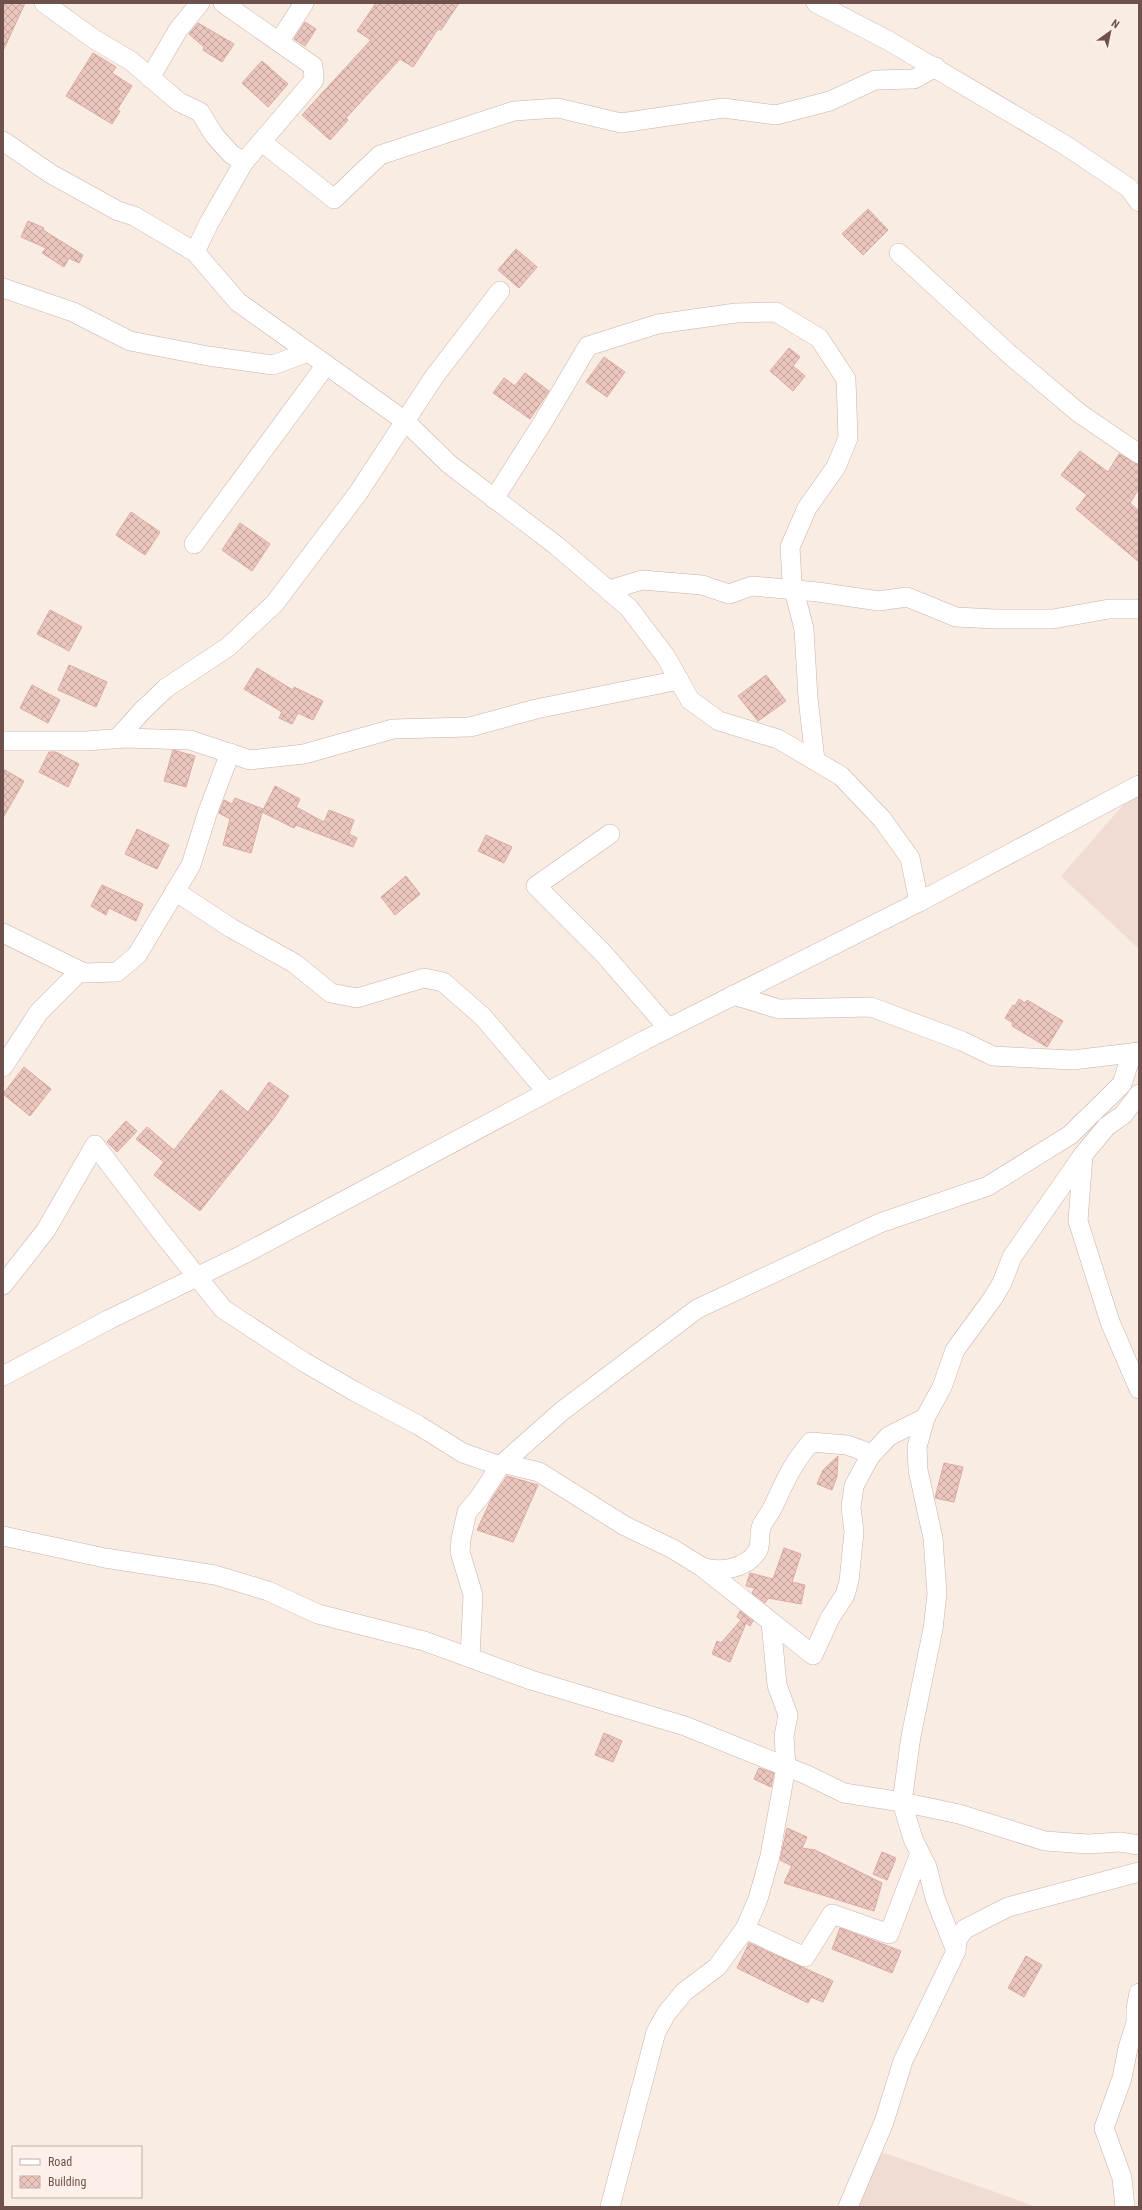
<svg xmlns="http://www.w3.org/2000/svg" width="1142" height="2210" viewBox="0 0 1142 2210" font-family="'Roboto Condensed',sans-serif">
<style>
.residential{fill:#f0dcd3}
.building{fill:url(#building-cross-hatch);stroke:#dcaaa0}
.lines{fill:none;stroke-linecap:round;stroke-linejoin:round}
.street-casing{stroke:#c8b2ab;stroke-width:20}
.street{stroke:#fff;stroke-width:19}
</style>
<defs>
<pattern id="building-cross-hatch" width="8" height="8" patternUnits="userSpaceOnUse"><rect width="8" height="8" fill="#ebc6be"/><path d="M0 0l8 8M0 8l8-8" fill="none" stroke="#c3a39d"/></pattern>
</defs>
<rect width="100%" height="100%" fill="#f9ece3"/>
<g class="residential">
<polygon points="1139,787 1139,949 1061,876"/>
<polygon points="882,2152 1037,2207 860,2207 858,2189"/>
</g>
<g class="building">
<polygon points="3,3 25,3 3,51"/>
<polygon points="376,3 459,3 441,30 438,29 413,67 400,59 346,118 348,120 330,140 302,115 371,40 357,31"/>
<polygon points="305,22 316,29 305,46 294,39"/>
<polygon points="198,23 234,44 222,62 203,50 204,47 189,34"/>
<polygon points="93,53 116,67 112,73 132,86 117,110 120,111 112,124 66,96"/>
<polygon points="262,61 288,84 268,107 242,83"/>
<polygon points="868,209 888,230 863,255 842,234"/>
<polygon points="28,221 44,228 43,230 83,255 79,263 69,258 64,267 42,253 46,248 21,237"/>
<polygon points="516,249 537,267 519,288 498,270"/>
<polygon points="789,348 800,357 793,366 805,376 793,391 770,371"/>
<polygon points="604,357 625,372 607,397 586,382"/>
<polygon points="525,373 549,391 530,419 493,393 504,378 515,386"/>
<polygon points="1080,451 1108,472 1119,454 1139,465 1139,488 1130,503 1139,511 1139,562 1076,509 1087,495 1061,475"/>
<polygon points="131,512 160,532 145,555 116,535"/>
<polygon points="240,523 270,544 252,571 222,550"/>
<polygon points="50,610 82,627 69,651 37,634"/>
<polygon points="69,665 107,682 96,707 58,690"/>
<polygon points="257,668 293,690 294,687 323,701 313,720 298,713 292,724 279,718 282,712 244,689"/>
<polygon points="766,675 786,701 758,721 738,696"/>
<polygon points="32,685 60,700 48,723 20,708"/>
<polygon points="173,750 195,756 186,787 164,781"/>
<polygon points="49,752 56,752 79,764 68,787 39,772"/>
<polygon points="3,769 24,781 3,818"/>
<polygon points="275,786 300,799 296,807 324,822 329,810 354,820 349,834 357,838 353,847 296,825 294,828 262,812"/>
<polygon points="235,798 263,809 251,853 223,845 230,819 219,813 224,800 232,804"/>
<polygon points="137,829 169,845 157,869 125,854"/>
<polygon points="486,835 512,847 504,863 478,851"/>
<polygon points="406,876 420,894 395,915 381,897"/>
<polygon points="102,885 143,904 136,921 109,908 106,915 91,906"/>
<polygon points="1019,999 1025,1003 1027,1000 1063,1021 1047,1047 1012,1026 1013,1023 1005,1018 1013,1005 1015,1006"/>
<polygon points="24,1067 51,1089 30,1116 3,1094"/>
<polygon points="269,1082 289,1096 274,1118 200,1211 154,1175 164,1162 136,1139 147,1127 174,1150 221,1090 248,1112"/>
<polygon points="126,1121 137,1131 117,1152 107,1142"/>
<polygon points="838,1456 837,1476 832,1490 817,1484 823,1470"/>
<polygon points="944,1463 963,1467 954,1502 935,1498"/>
<polygon points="507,1476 538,1485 513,1542 477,1530 491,1500"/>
<polygon points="784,1548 801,1554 792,1582 805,1585 801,1604 768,1598 765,1603 752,1593 755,1588 746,1586 750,1573 773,1579"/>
<polygon points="740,1611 753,1621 750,1626 746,1623 730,1662 712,1654 717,1641 721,1643 741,1620 737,1617"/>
<polygon points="604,1733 622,1741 613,1762 595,1755"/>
<polygon points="759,1768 774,1773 771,1787 754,1779"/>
<polygon points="787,1828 807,1837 802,1848 815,1850 882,1883 874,1911 784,1883 792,1866 780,1860"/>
<polygon points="882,1852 896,1858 887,1880 873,1874"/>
<polygon points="840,1928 901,1951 892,1973 832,1949"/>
<polygon points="749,1943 833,1981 823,2002 811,1997 808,2003 737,1968"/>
<polygon points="1026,1956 1042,1965 1024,1997 1008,1988"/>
</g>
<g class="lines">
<defs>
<g id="street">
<polyline points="44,3 94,39 131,61 179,102 200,112 214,135 231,154 244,162"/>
<polyline points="816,3 889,41 1065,145 1129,188 1139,202"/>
<polyline points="279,42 304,3"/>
<polyline points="150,78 178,30 200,3"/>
<polyline points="3,141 51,174 118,211 134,216 195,252 238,302 405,421 449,464 557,546 629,608 666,657 690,700 719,721 778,739 841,776 882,819 910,858 919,902"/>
<polyline points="262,142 334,199 380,155 514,111 558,108 621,123 723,108 776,115 830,101 875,80 914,79 936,67"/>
<polyline points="195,252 209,223 244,162 314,80 313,66 223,3"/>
<polyline points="899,253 1008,353 1079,413 1139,454"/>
<polyline points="3,288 73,312 130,341 208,356 273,365 308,352"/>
<polyline points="494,499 543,422 588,346 658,324 736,313 776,312 819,338 846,379 848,438 836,467 807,508 790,547 792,582 804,629 808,698 815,760"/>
<polyline points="194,544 326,365"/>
<polyline points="609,590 642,580 702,585 729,594 752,586 818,592 879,601 907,597 956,617 995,619 1053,619 1109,609 1139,609"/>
<polyline points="117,739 141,712 166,688 228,647 275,603 358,493 434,377 500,291"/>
<polyline points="3,741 87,741 125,738 190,740 250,760 304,754 393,729 470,727 536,709 679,680"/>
<polyline points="610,834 536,886 603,953 668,1028"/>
<polyline points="175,891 231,928 294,963 331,993 357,998 424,978 443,982 483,1017 547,1092"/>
<polyline points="3,933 84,973 117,972 137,955 191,865 207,814 230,753"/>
<polyline points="733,995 779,1009 871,1007 962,1041 993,1056 1073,1060 1139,1052"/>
<polyline points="3,1067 39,1012 80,971"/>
<polyline points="1083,1155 1078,1221 1110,1322 1139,1389"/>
<polyline points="3,1285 46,1230 95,1145 162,1233 223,1309 304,1362 354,1391 418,1425 463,1453 500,1466 506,1464 539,1472 625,1526 673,1549 702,1567 813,1655 830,1618 845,1595 849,1581 854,1532 851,1507 854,1486 870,1456 889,1436 925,1418"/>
<polyline points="3,1376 108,1320 244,1254 645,1040 919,902 1139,785"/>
<polyline points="3,1536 105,1558 215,1575 268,1591 318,1614 424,1641 531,1680 685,1726 807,1775 844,1793 902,1802 959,1814 1045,1841 1088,1844 1120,1842 1139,1845"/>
<path d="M702 1567C720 1573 745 1569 757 1552 762 1545 758 1533 762 1525 765 1519 770 1513 773 1507 785 1481 792 1464 811 1442L847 1445 872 1454"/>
<polyline points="470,1657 473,1595 460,1552 461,1539 467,1512 479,1498 500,1466 562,1411 697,1309 880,1223 988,1186 1070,1135 1122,1084 1132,1053"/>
<polyline points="745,1929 805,1957 832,1914 889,1934 920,1853"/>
<polyline points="956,1951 935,1898 927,1867 913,1839 902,1802 911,1736 933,1629 937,1594 933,1538 918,1470 917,1447 925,1418 942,1387 955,1350 993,1298 1002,1283 1012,1257 1083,1155 1107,1126 1123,1115 1139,1094"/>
<polyline points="610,2207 656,2032 666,2014 684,1992 717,1967 745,1929 758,1899 770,1856 786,1767 784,1736 788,1715 777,1685 771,1622"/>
<polyline points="848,2207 884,2122 903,2061 956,1951 957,1939 965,1929 1008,1907 1139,1872"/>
<polyline points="1125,2207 1122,2178 1104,2128 1122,2078 1128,2048 1136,2023 1136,2008 1139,1993"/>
</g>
</defs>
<use href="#street" class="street-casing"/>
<use href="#street" class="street"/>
</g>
<rect width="1142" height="2210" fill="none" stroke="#6e514c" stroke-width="8"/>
<rect x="12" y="2146" width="130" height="52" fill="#fdf0e9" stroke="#c4b0aa"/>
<rect x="20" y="2159" width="20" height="6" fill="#ffffff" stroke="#c4b0aa"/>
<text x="48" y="2166" font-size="12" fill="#6e514c">Road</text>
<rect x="20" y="2176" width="20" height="12" fill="url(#building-cross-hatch)" stroke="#c4b0aa"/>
<text x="48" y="2186" font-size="12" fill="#6e514c">Building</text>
<g transform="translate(1110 32) rotate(33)" stroke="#fdf0e9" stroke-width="3" paint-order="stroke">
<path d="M0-3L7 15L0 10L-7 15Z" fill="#6e514c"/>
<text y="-6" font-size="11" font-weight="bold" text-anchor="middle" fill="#6e514c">N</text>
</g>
</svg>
